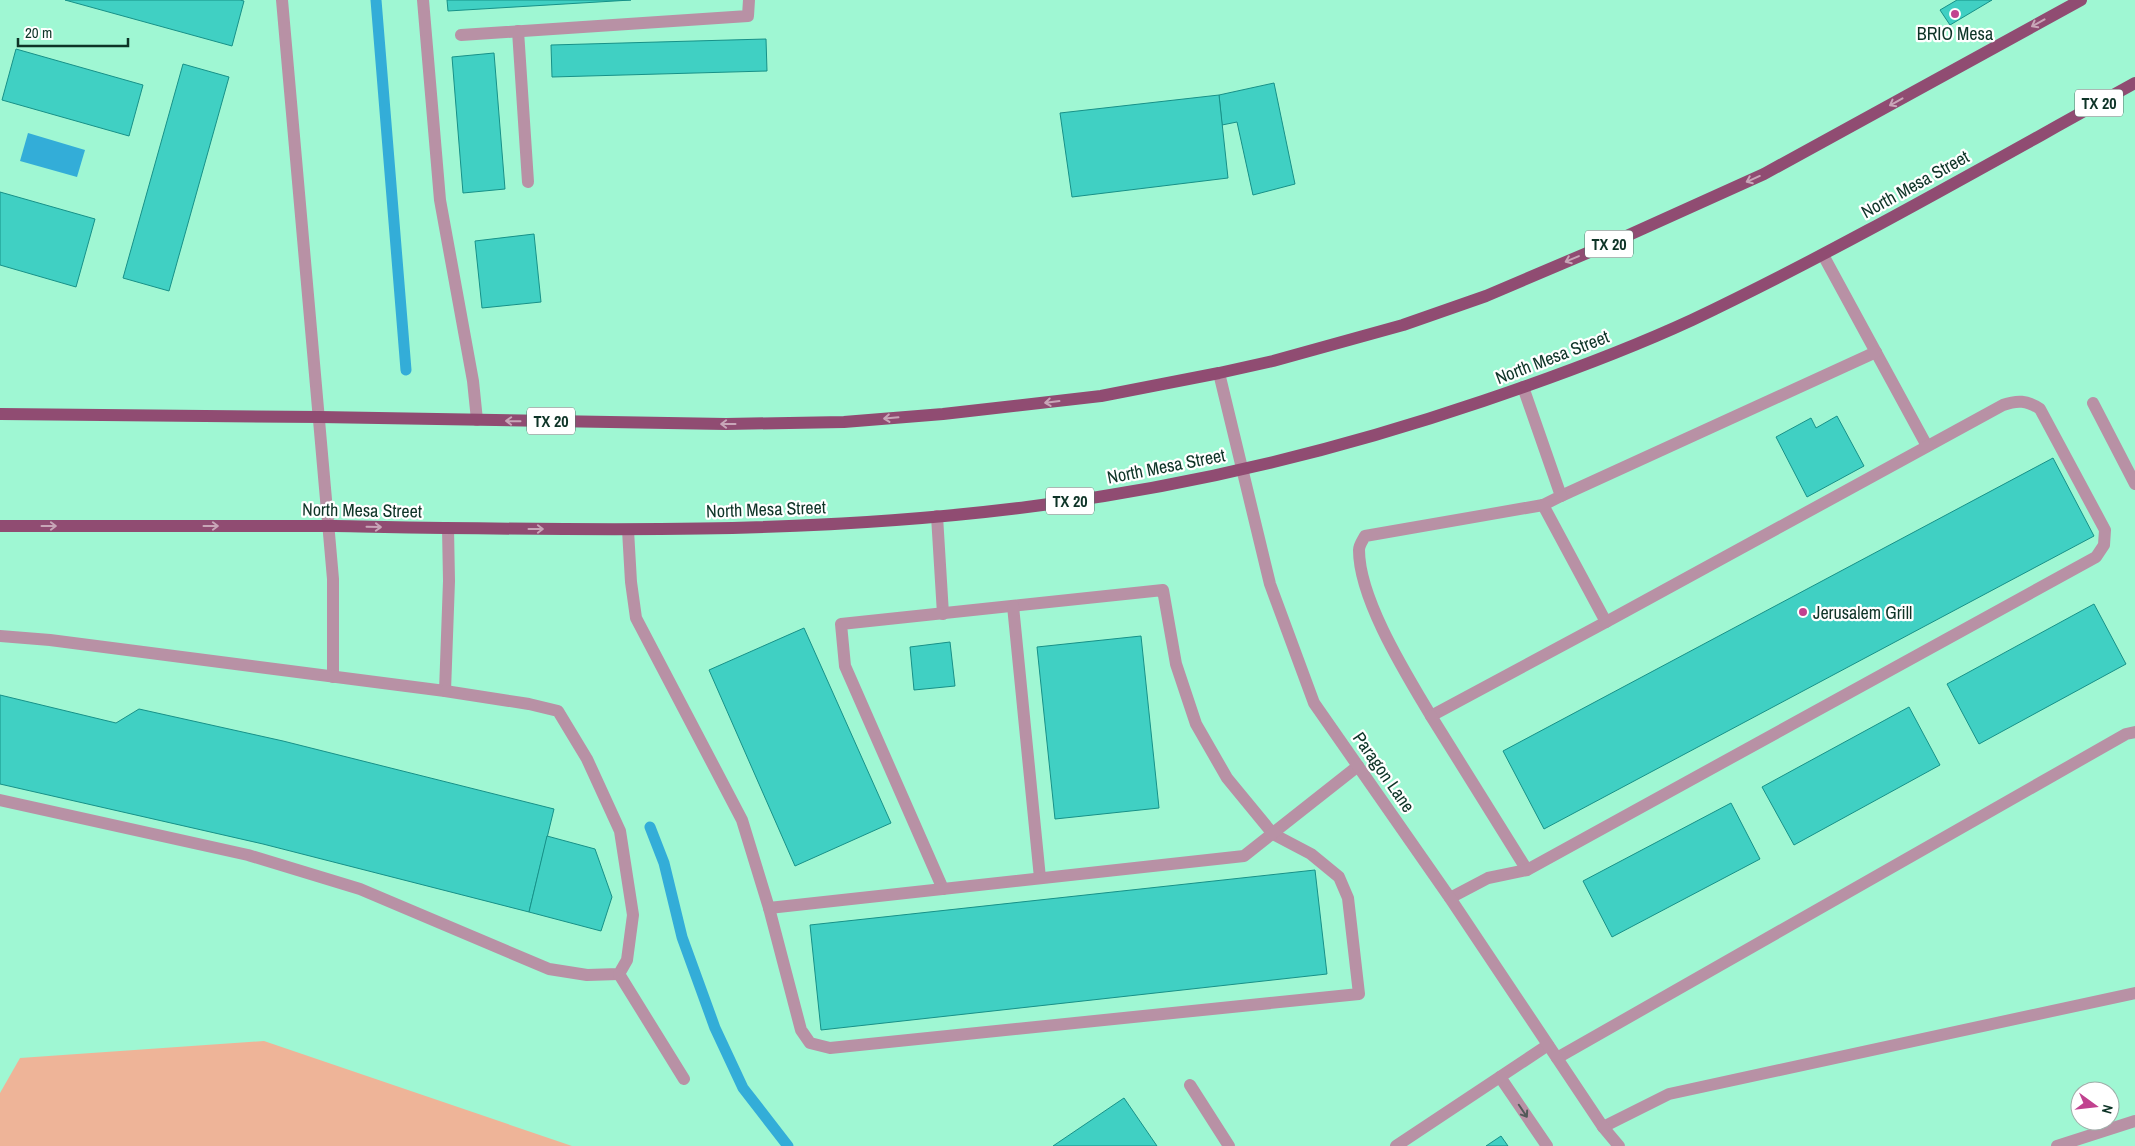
<svg xmlns="http://www.w3.org/2000/svg" width="2135" height="1146" viewBox="0 0 2135 1146" font-family="'Archivo Narrow',sans-serif">
<style>
.green{fill:#eeb498}
.water{fill:#33add8}
.lines{fill:none;stroke-linecap:round;stroke-linejoin:round}
.stream{stroke:#33add8;stroke-width:11}
.building{fill:#40d0c3;stroke:#179188}
.lane{stroke:#b891a5;stroke-width:12}
.street{stroke:#b891a5;stroke-width:12}
.primary{stroke:#904c72;stroke-width:12}
.oneway{stroke:#c8a6b8}
.oneway2{stroke:#525959}
.poi-dot{fill:#c1428f;stroke:#fff;stroke-width:2}
.labels{text-anchor:middle;dominant-baseline:central;stroke-width:4.5;stroke-linejoin:round;paint-order:stroke}
.shield{fill:#fff;stroke:#567168;stroke-width:1}
.shield-label{font-size:16px;font-weight:bold;fill:#0e3427}
.poi-label{font-size:18px;fill:#0e3427;stroke:#fff}
.street-label{font-size:18px;fill:#0e3427;stroke:#fff}
</style>
<rect width="100%" height="100%" fill="#9ff7d3"/>
<polygon class="green" points="264,1041 572,1146 0,1146 0,1093 20,1058"/>
<polygon class="water" points="28,133 85,150 77,177 20,161"/>
<g class="lines">
<g class="stream">
<polyline points="376,0 406,370"/>
<polyline points="650,827 664,863 682,937 715,1028 743,1088 788,1146"/>
</g>
</g>
<g class="building">
<polygon points="65,0 240,0 244,1 232,46"/>
<polygon points="447,0 631,0 448,11"/>
<polygon points="1957,0 1992,0 1950,25 1940,10"/>
<polygon points="766,39 767,71 552,77 551,45"/>
<polygon points="16,49 143,85 129,136 2,100"/>
<polygon points="494,53 505,189 463,193 452,57"/>
<polygon points="183,64 229,77 169,291 123,278"/>
<polygon points="1274,83 1295,184 1253,195 1237,122 1222,125 1219,95"/>
<polygon points="1219,95 1228,178 1072,197 1060,113"/>
<polygon points="0,192 95,219 76,287 0,265"/>
<polygon points="534,234 541,302 482,308 475,241"/>
<polygon points="1837,416 1864,466 1807,497 1776,437 1811,418 1816,428"/>
<polygon points="2053,458 2094,536 1544,829 1503,751"/>
<polygon points="2094,604 2126,664 1979,744 1947,684"/>
<polygon points="804,628 891,823 795,866 709,670"/>
<polygon points="1141,636 1159,808 1055,819 1037,647"/>
<polygon points="950,642 955,686 914,690 910,647"/>
<polygon points="0,695 116,723 139,709 283,741 554,809 529,912 263,844 0,784"/>
<polygon points="1909,707 1940,765 1794,845 1762,787"/>
<polygon points="1731,803 1760,859 1612,937 1583,881"/>
<polygon points="547,836 595,849 612,897 601,931 529,912"/>
<polygon points="1315,870 1327,974 821,1030 810,925"/>
<polygon points="1124,1098 1157,1146 1053,1146"/>
<polygon points="1501,1136 1508,1146 1486,1146"/>
</g>
<g class="lines">
<g class="lane">
<polyline points="282,0 333,579 333,677"/>
<polyline points="423,0 440,200 473,381 477,420"/>
<polyline points="518,31 528,182"/>
<polyline points="461,35 748,16 749,0"/>
<polyline points="1823,255 1927,446"/>
<polyline points="2093,403 2135,484"/>
<polyline points="1561,496 1876,352"/>
<path d="M1543 505 1365 536C1363 540 1359 545 1359 550 1359 599 1406 674 1431 716L1606 622"/>
<polyline points="937,516 943,614"/>
<polyline points="628,530 631,582 636,618 742,820 769,908 801,1030 810,1043 830,1048 1359,994 1348,898 1339,877 1311,854 1273,834 1227,778 1196,724 1176,664 1163,590 841,624 845,666 943,889"/>
<polyline points="1013,606 1040,878"/>
<polyline points="0,636 50,640 445,691 449,581 448,528"/>
<polyline points="1431,716 1527,870"/>
<polyline points="0,800 248,855 360,889 549,969 587,975 619,974 627,960 633,915 620,831 587,759 558,711 529,704 445,691"/>
<path d="M1450 898 1488 878 1527 870 2096 557 2104 545 2105 530 2040 409C2027 400 2017 400 2003 405L1606 622 1543 505 1561 496 1523 387"/>
<polyline points="769,908 1244,856 1358,766"/>
<polyline points="619,974 684,1079"/>
<polyline points="1557,1058 2126,734 2135,732"/>
<polyline points="1500,1077 1547,1146"/>
<polyline points="1190,1085 1229,1146"/>
<polyline points="1603,1127 1669,1094 2135,993"/>
<polyline points="1396,1146 1548,1045"/>
<polyline points="2057,1146 2135,1121"/>
</g>
<polyline class="street" points="1219,373 1270,584 1314,703 1450,898 1603,1127 1619,1146"/>
<g class="primary">
<polyline points="0,414 320,417 726,424 844,422 943,414 1101,396 1219,373 1273,361 1403,325 1486,296 1620,239 1764,174 2081,0"/>
<path d="M0 526C112 526 224 525 335 526 566 530 798 536 1027 507 1182 488 1336 451 1483 401 1554 377 1625 351 1692 320 1843 248 1988 164 2135 83"/>
</g>
</g>
<defs><path id="oneway-shaft" d="M-6 0H5M1.5-3L5.5 0L1.5 3" fill="none" stroke-width="1.6" stroke-linecap="round" stroke-linejoin="round" transform="scale(1.25)"/></defs>
<g class="oneway">
<use href="#oneway-shaft" transform="translate(2038 23) rotate(151)"/>
<use href="#oneway-shaft" transform="translate(1896 102) rotate(151)"/>
<use href="#oneway-shaft" transform="translate(1753 179) rotate(156)"/>
<use href="#oneway-shaft" transform="translate(1572 259) rotate(157)"/>
<use href="#oneway-shaft" transform="translate(1052 402) rotate(173)"/>
<use href="#oneway-shaft" transform="translate(891 418) rotate(175)"/>
<use href="#oneway-shaft" transform="translate(513 421) rotate(-179)"/>
<use href="#oneway-shaft" transform="translate(728 424) rotate(180)"/>
<use href="#oneway-shaft" transform="translate(49 526)"/>
<use href="#oneway-shaft" transform="translate(211 526)"/>
<use href="#oneway-shaft" transform="translate(374 527) rotate(1)"/>
<use href="#oneway-shaft" transform="translate(536 529)"/>
</g>
<use class="oneway2" href="#oneway-shaft" transform="translate(1523 1111) rotate(56)"/>
<g class="poi-dot">
<circle cx="1955" cy="14" r="5"/>
<circle cx="1803" cy="612" r="5"/>
</g>
<g class="labels">
<g class="shield">
<rect x="2075" y="89.5" width="48" height="27" rx="4"/>
<rect x="1585" y="230.5" width="48" height="27" rx="4"/>
<rect x="527" y="407.5" width="48" height="27" rx="4"/>
<rect x="1046" y="487.5" width="48" height="27" rx="4"/>
</g>
<g class="shield-label">
<text x="2099" y="103">TX 20</text>
<text x="1609" y="244">TX 20</text>
<text x="551" y="421">TX 20</text>
<text x="1070" y="501">TX 20</text>
</g>
<g class="poi-label">
<text x="1955" y="33">BRIO Mesa</text>
<text x="1813" y="612" text-anchor="start">Jerusalem Grill</text>
</g>
<g class="street-label">
<text transform="translate(1915 184) rotate(-29)">North Mesa Street</text>
<text transform="translate(1552 357) rotate(-21)">North Mesa Street</text>
<text transform="translate(1166 466) rotate(-11)">North Mesa Street</text>
<text transform="translate(766 509) rotate(-2)">North Mesa Street</text>
<text transform="translate(362 510) rotate(1)">North Mesa Street</text>
<text transform="translate(1384 772) rotate(55)">Paragon Lane</text>
</g>
</g>
<g transform="translate(2095 1106) rotate(105)"><circle r="24" fill="#ffffff" stroke="#9faea9"/>
<path d="M0-4L9 19L0 12L-9 19Z" fill="#c1428f"/>
<text y="-8" font-size="14" font-weight="bold" text-anchor="middle" fill="#0e3427">N</text>
</g>
<path d="M18 38v8h110v-8" fill="none" stroke="#0e3427" stroke-width="2.5"/>
<text x="25" y="38" font-size="15" fill="#0e3427" stroke="#ffffff" stroke-width="4" paint-order="stroke">20 m</text>
</svg>
